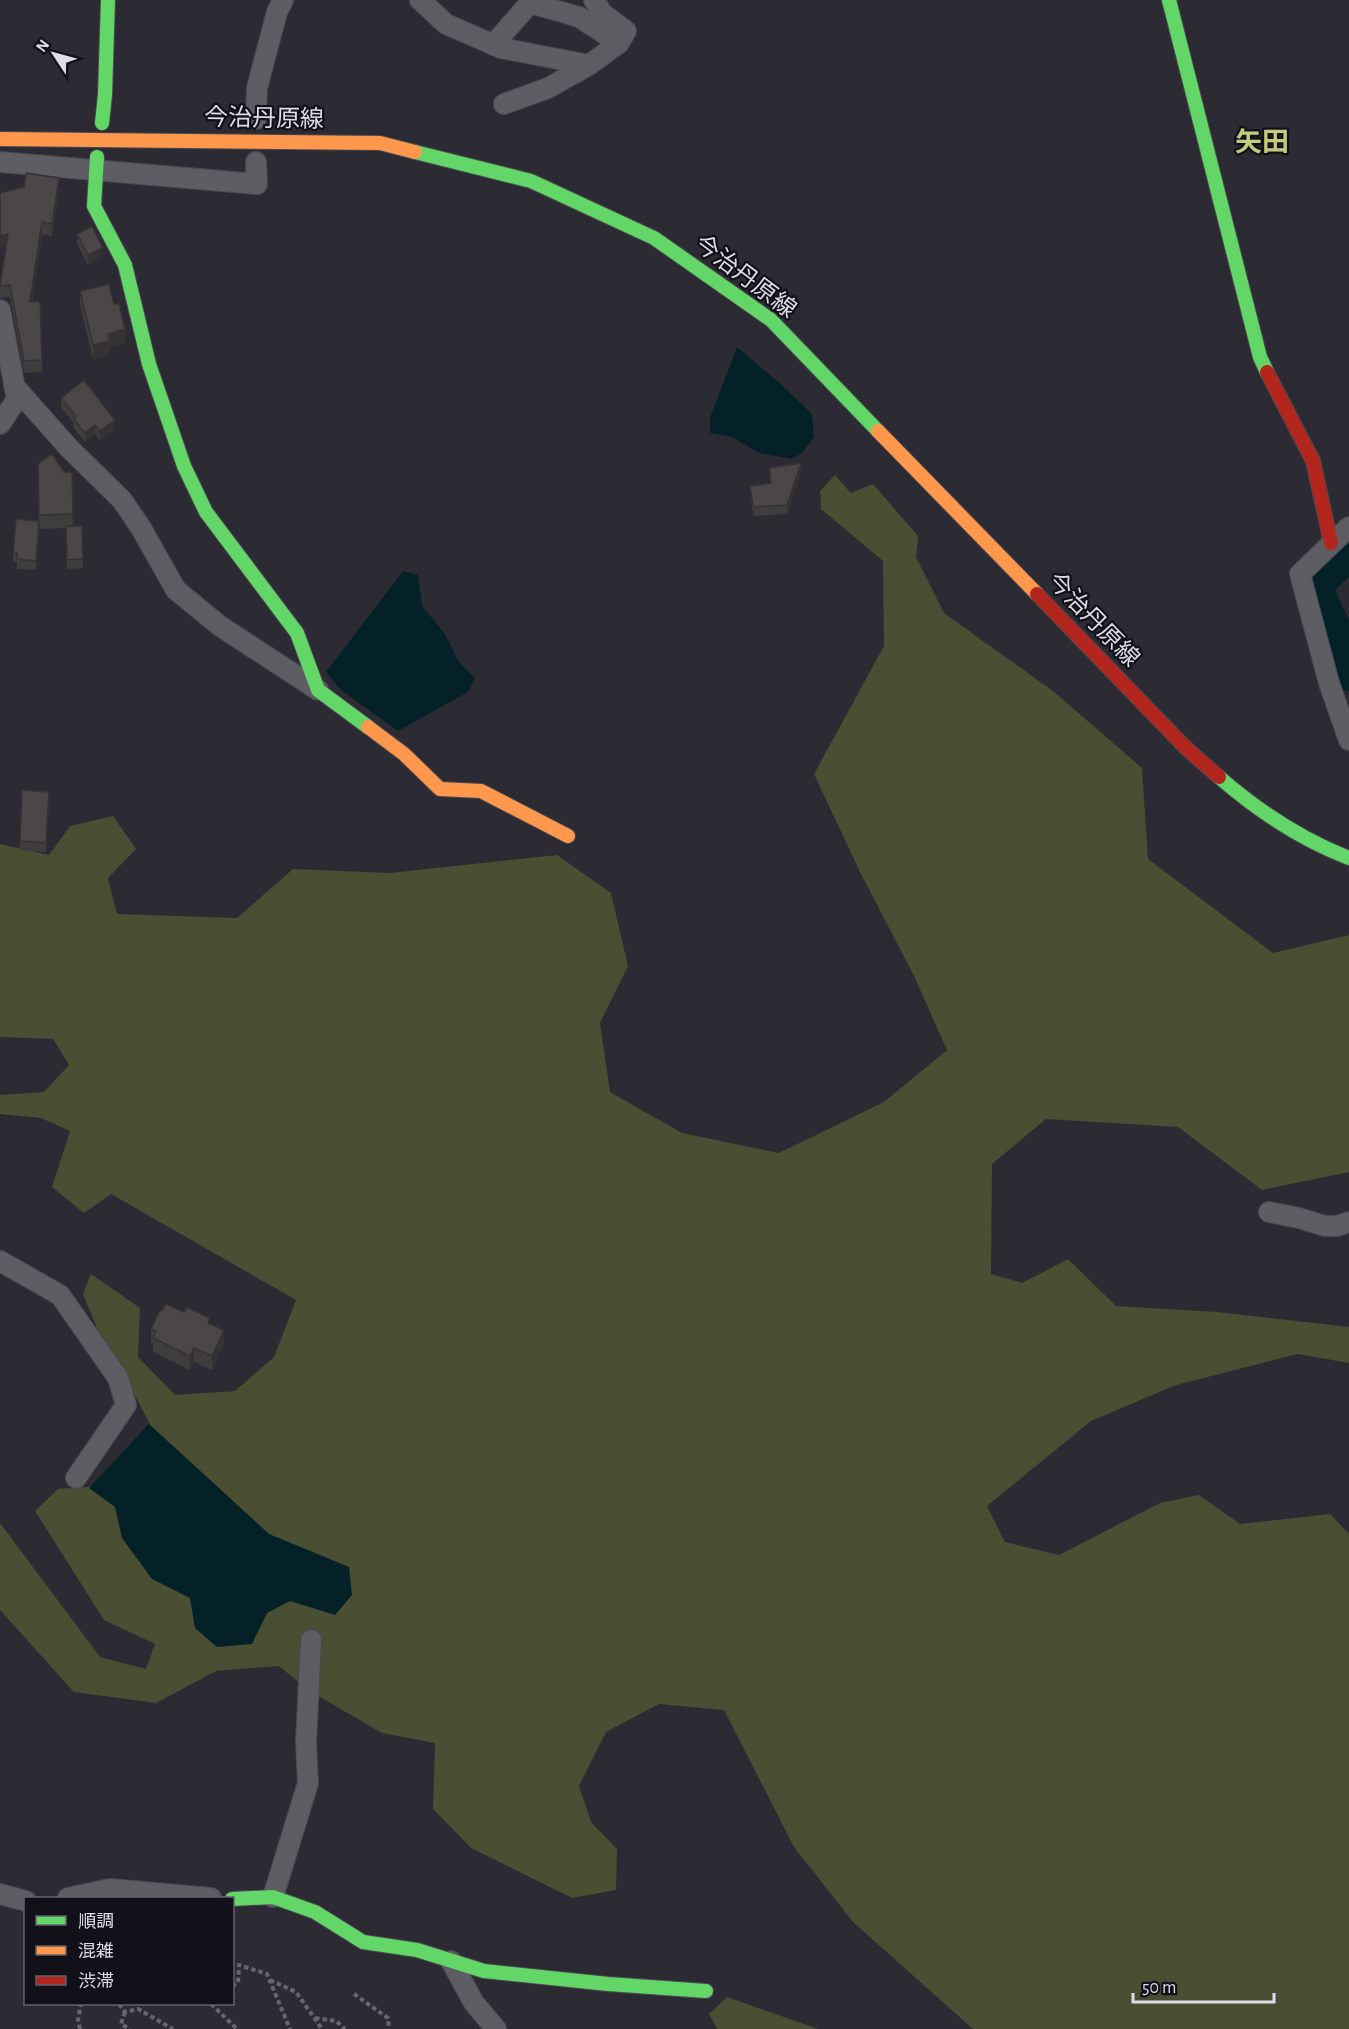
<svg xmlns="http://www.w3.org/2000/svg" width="1349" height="2029" viewBox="0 0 1349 2029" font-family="'Alegreya Sans','Noto Sans JP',sans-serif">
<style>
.forest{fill:#4a4e33}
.water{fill:#042127}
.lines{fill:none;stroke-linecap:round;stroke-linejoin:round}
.river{stroke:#042127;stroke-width:34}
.street-casing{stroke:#4a4950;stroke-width:22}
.fast-casing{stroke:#4a4950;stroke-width:16}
.slow-casing{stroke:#4a4950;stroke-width:16}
.jam-casing{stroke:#4a4950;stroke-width:16}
.path{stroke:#67666c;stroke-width:4;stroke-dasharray:4.5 3;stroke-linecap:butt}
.street{stroke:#5e5d64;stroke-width:20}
.fast{stroke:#63d668;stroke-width:14}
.slow{stroke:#ff974d;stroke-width:14}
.jam{stroke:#b3261e;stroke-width:14}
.wall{fill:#403d3f}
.shaded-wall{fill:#343233}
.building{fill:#4b4749;stroke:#343233;stroke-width:1.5}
.labels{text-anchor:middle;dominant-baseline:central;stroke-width:4.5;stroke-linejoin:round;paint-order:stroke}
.street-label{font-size:24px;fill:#dddce7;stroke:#121119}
.quarter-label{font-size:27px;font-weight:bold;fill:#c3cb7e;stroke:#121119}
</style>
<rect width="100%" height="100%" fill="#2c2b34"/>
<g class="forest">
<polygon points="835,475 851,493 873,484 918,536 916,557 944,613 1053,691 1142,768 1148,859 1273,953 1349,935 1349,1172 1262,1190 1178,1127 1046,1119 992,1164 991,1274 1022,1283 1068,1259 1116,1306 1217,1312 1349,1327 1349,1363 1298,1354 1176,1385 1091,1421 987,1506 1005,1542 1059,1555 1160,1503 1199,1495 1240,1524 1330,1514 1349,1534 1349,2029 973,2029 853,1922 794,1847 724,1710 659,1704 606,1732 579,1786 591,1822 617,1849 616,1890 572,1898 471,1848 433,1809 435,1743 382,1733 308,1690 279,1666 216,1671 156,1703 74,1692 0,1610 0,1523 100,1657 146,1669 155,1644 104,1620 35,1511 58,1489 114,1485 173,1469 137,1399 103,1343 83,1294 91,1274 140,1308 138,1357 175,1395 235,1391 274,1357 296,1300 111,1194 84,1213 52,1187 70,1131 41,1118 0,1114 0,1095 44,1092 69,1065 53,1039 0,1037 0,844 49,855 70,826 113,816 136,849 108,878 117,914 237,918 293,869 390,873 557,855 611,893 628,966 600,1023 610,1092 682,1133 779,1153 884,1102 947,1050 914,976 860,872 814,774 884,646 883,561 821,509 820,491"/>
<polygon points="727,1997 818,2029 717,2029 709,2014"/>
</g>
<g class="water">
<polygon points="737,347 783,386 812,414 814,437 802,453 792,459 759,453 732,437 710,433 710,418"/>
<polygon points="403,571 418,575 422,606 445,634 458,661 475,678 468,692 398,731 341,690 326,672"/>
<polygon points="149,1424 269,1534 349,1567 352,1595 335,1615 290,1601 267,1613 252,1644 217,1647 195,1628 190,1598 152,1579 122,1538 115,1507 89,1488"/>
</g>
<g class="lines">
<polyline class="river" points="1349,553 1319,582 1319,595 1345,654 1349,674"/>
<defs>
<g id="street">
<polyline points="420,0 446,24 501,48 589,65 619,43 626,31 602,13 594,0"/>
<polyline points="493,45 530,3 579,17 619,43"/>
<polyline points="504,104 548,88 589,65"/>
<polyline points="256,119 257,88 277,12 283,0"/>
<polyline points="0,162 257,184 256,162"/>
<polyline points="0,310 17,399 0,424"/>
<polyline points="14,386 69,448 122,500 141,528 176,590 220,626 318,690"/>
<polyline points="1349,527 1300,574 1329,683 1349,740"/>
<polyline points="1269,1212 1299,1218 1325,1226 1337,1226 1349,1222"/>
<polyline points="0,1261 60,1295 118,1378 126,1405 76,1478"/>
<polyline points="0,1894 26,1901"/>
<polyline points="273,1897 308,1783 306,1743 311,1640"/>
<polyline points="68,1898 110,1889 211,1898"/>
<polyline points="451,1961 474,2003 496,2029"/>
</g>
<g id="fast">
<polyline points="1169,0 1260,357 1267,372"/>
<polyline points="102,123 105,95 108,0"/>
<polyline points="415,152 531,181 654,238 771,320 878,431"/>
<polyline points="97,157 94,206 125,265 149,364 184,466 206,512 297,633 318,690 368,727"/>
<path d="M1219 777C1258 811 1300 839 1349 858"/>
<polyline points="232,1899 273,1897 315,1912 363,1942 417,1950 484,1971 608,1984 706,1991"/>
</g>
<g id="slow">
<polyline points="0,139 380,143 415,152"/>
<polyline points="878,431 1037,594"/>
<polyline points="368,727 404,754 440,789 481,791 568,836"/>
</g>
<g id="jam">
<polyline points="1267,372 1313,461 1331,543"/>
<polyline points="1037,594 1185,747 1219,777"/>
</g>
</defs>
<use href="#street" class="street-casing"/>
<use href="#fast" class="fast-casing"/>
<use href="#slow" class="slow-casing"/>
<use href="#jam" class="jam-casing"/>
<g class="path">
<polyline points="270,1980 296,1992 322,2029"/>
<polyline points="232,1986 238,1983 239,1965 267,1974 290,2029"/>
<polyline points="354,1994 388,2018 389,2029"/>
<polyline points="119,2004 125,2012 138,2009 173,2029"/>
<polyline points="211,2004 237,2029"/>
<polyline points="125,2012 121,2024 130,2029"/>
<polyline points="315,2018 336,2021 345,2029"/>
<polyline points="80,2029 78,2020 81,2004"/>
</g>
<use href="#street" class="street"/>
<use href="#fast" class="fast"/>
<use href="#slow" class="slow"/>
<use href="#jam" class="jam"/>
</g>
<g class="wall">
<polygon points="59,190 52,236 42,234 32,302 42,360 42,372 24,373 10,297 0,298 0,285 6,246"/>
<polygon points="77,234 103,257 88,265 77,244"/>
<polygon points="80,291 114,304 125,343 110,347 110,355 93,359 80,305"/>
<polygon points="61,398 115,429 100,441 95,434 85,442 73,427 73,422 61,407"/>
<polygon points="38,464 64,472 72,472 73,526 82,526 83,568 67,569 66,528 39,529"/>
<polygon points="769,468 801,473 787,514 753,516 750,486 770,483"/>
<polygon points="39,530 36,570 17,569 17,562 13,562 13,553"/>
<polygon points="49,801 46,852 20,850 20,841"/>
<polygon points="162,1311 184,1312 210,1324 224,1344 212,1370 194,1362 190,1370 153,1352 153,1343 151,1342 151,1329"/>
</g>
<g class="shaded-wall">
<polygon points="59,178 59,190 52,236 52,224"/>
<polygon points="42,222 42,234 30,314 30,302"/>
<polygon points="8,234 8,246 0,248 0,236"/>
<polygon points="103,248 103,257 88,265 88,255"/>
<polygon points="125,329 125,343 110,347 110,355 93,359 93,345 108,334"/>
<polygon points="115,420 115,429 100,441 100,431"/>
<polygon points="95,425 95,434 85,442 85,433"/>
<polygon points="801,463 801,473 787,514 787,505"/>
<polygon points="39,521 39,530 36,570 36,561"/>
<polygon points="224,1330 224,1344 212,1370 212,1356"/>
<polygon points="194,1348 194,1362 190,1370 190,1356"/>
</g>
<g class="building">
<polygon points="26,173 59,178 52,224 42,222 30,302 40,301 42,360 24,361 10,285 0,286 8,234 0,236 0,193 24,187"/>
<polygon points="92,226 103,248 88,255 77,234"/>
<polygon points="109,284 114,304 119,303 125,329 108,334 110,341 93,345 80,291"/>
<polygon points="84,380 115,420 100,431 95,425 85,433 73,418 76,416 61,398"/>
<polygon points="52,454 64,472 72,472 73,514 39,515 38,464"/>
<polygon points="801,463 787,505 753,507 750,486 771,483 769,468"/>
<polygon points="16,519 39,521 36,561 17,559 17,553 13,553"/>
<polygon points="66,526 82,526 83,559 67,560"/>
<polygon points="22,790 49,792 46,843 20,841"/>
<polygon points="166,1304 184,1312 187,1307 210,1318 208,1323 224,1330 212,1356 194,1348 190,1356 153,1338 156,1331 151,1329 160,1310 162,1311"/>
</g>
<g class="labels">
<g class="street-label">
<text transform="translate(264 119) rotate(1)">今治丹原線</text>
<text transform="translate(745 277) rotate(37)">今治丹原線</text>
<text transform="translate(1093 620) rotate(46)">今治丹原線</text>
</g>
<g class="quarter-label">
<text x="1262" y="142">矢田</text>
</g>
</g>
<rect x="24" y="1897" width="210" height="108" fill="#121119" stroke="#63626b" stroke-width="1.5"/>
<rect x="36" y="1916" width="30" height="9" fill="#63d668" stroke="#63626b" stroke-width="1.5"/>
<text x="78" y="1927" font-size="18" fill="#dddce7">順調</text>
<rect x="36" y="1946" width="30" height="9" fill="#ff974d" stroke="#63626b" stroke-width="1.5"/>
<text x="78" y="1957" font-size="18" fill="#dddce7">混雑</text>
<rect x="36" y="1976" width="30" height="9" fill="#b3261e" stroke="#63626b" stroke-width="1.5"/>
<text x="78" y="1987" font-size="18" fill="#dddce7">渋滞</text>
<g transform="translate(54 54) rotate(306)" stroke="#121119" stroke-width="4.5" paint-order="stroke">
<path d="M0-4.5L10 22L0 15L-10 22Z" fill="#dddce7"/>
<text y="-9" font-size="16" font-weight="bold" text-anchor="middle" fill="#dddce7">N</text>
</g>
<path d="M1133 1993v9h141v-9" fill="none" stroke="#dddce7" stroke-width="3"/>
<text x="1142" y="1993" font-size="18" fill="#dddce7" stroke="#121119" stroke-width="4.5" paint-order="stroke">50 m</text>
</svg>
